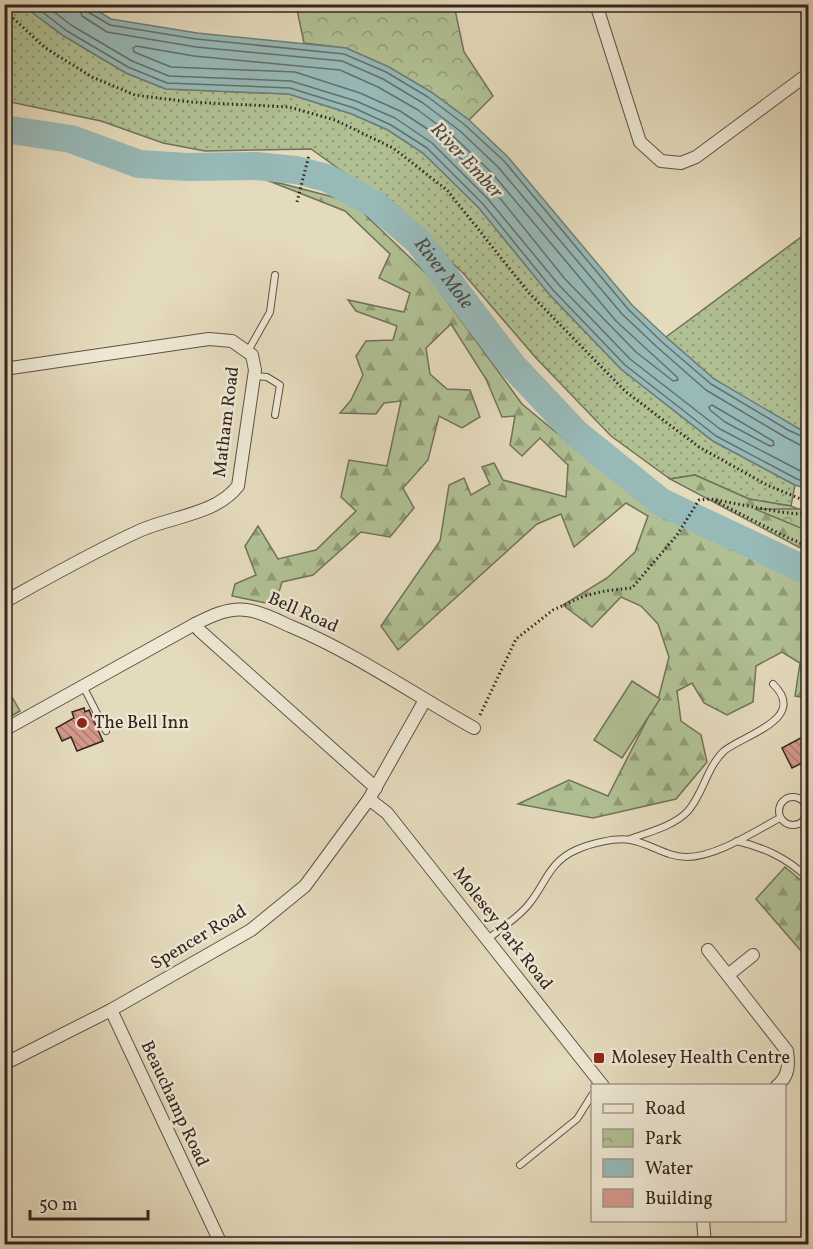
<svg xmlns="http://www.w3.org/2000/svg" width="813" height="1249" viewBox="0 0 813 1249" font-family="Vollkorn,serif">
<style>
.grass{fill:url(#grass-dots);stroke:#72725a;stroke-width:1.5}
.forest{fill:url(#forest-firs);stroke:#72725a;stroke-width:1.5}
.cemetery{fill:url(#cemetery-stones);stroke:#72725a;stroke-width:1.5}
.park{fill:url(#park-crowns);stroke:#72725a;stroke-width:1.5}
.pitch{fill:#b0c093;stroke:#72725a;stroke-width:1.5}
.water{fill:#97b9b7;stroke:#6f7e7b;stroke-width:1.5}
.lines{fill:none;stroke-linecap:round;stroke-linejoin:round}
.shore{stroke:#656f6c;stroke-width:1.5}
.river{stroke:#97b9b7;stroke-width:28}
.building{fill:url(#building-back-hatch);stroke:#332520;stroke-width:1.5}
.service-casing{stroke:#5f5247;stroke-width:8}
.minor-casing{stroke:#5f5247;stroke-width:14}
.path{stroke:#332520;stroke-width:3;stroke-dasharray:1.5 3;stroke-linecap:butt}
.service{stroke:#ede7d3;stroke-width:6}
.minor{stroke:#ede7d3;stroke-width:12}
.poi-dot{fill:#8f2418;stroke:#ede7d3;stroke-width:2}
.labels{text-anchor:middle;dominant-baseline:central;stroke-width:5;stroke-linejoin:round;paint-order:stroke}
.street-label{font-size:18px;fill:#332520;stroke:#ede7d3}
.poi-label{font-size:18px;fill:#332520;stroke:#ede7d3;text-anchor:start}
.water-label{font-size:20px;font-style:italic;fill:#4c4a46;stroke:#ede7d3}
</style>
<defs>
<pattern id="grass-dots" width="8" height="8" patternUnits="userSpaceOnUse" patternTransform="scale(1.5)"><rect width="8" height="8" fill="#b0c093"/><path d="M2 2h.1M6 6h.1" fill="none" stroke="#909c78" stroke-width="1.8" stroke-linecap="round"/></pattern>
<pattern id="forest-firs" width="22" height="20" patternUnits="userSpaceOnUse" patternTransform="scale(1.5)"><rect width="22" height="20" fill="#b0c093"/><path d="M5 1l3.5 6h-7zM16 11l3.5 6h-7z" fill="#909c78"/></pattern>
<pattern id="cemetery-stones" width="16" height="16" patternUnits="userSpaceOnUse" patternTransform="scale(1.5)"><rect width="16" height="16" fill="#b0c093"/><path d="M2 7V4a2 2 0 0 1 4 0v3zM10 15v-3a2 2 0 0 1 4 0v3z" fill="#909c78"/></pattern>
<pattern id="park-crowns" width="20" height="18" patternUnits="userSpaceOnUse" patternTransform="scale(1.5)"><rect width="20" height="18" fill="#b0c093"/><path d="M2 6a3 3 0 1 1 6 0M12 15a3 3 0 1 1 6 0" fill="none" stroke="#909c78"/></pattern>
<pattern id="building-back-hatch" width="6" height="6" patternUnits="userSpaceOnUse" patternTransform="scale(1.5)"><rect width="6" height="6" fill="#d5978b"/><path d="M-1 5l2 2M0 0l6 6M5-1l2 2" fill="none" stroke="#ad7b71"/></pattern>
</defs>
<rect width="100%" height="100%" fill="#e4dabc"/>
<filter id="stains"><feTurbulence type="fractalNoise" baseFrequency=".00333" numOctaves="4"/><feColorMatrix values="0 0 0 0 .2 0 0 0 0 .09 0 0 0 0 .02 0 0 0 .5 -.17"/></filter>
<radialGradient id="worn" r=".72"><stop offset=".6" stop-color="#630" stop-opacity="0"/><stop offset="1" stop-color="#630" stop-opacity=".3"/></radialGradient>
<g class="grass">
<polygon points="4,5 22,5 64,36 126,73 166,89 289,94 352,114 388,130 423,153 479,208 549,294 621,369 713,441 795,485 791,506 749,499 695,475 670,479 611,436 536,358 463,273 384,201 311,149 205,151 163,143 101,121 5,101"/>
<polygon points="808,232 808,434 756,405 714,379 666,337"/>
</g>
<g class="forest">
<polygon points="264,179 352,202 428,275 522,404 643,504 808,583 808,698 795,696 800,663 782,652 756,666 753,702 727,715 704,703 692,683 677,691 681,721 701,735 707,762 676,799 593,818 518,804 569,780 608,796 659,696 669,657 658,624 641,606 621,597 592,627 563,605 607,578 635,552 648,516 626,503 574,547 561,514 537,524 398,650 381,626 440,541 449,485 464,478 471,495 490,484 482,467 494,463 503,480 566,497 568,465 540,438 522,456 510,445 515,416 502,417 486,379 451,324 426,348 430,374 447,389 470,390 480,417 462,428 439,416 428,460 403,488 414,508 390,537 361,532 313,575 282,582 275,605 232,596 235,584 256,575 245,546 258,526 278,559 316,550 356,511 341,497 349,460 387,466 401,401 384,403 376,414 340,413 351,400 363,375 356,356 366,341 393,340 397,326 356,311 348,300 404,312 410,293 379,278 390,254 345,211"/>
<polygon points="695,475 749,499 791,506 808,513 808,552 670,479"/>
<polygon points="785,867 808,886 808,959 756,899"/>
</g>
<polygon class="cemetery" points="4,683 20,711 5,720 4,720"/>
<g class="park">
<polygon points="296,5 454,5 464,52 493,96 469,120 431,92 388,67 346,48 304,43"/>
<polygon points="755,509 808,509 808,531"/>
</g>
<polygon class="pitch" points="632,681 660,699 622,758 594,740"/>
<polygon class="water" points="22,5 88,5 111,19 197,33 346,48 389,67 431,92 469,120 508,157 632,305 666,337 714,379 808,434 808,489 795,485 713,441 621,369 549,294 479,208 423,153 388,130 352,114 289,94 166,89 126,73 64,36"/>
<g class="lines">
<g class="shore">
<polyline points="32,4 67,31 128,67 167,83 290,88 354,108 391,125 427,148 483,204 553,290 625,365 716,436 797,479 808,483"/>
<polyline points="44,4 71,25 132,61 169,76 291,81 356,101 395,118 432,143 488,199 559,285 630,359 720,429 808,475"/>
<polyline points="78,4 82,16 107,32 196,47 342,61 383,79 423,103 460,131 498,167 622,314 657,347 706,390 785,437 802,446 808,447"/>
<polyline points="86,4 88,12 110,25 196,39 344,54 386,72 428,97 465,125 504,161 628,309 662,342 711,384 788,430 808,439"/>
<polygon points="136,46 194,56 340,70 378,87 418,110 454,137 492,173 616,321 677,377 678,380 673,381 636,352 565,279 495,192 438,136 400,111 360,93 295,72 171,67 134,52 133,48"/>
<polygon points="712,405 773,441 774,445 770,446 725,422 710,410 709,407"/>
</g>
<path class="river" id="s1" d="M4 129 71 139 139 164 187 167 256 166 296 170 327 178 376 205 419 242 512 365 577 434 661 502 808 571"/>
</g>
<g class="building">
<polygon points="84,708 85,712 89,710 103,741 77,751 71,737 62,741 56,728 74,718 72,712"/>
<polygon points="808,734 808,760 792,768 782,748"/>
</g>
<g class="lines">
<defs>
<g id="service">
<polyline points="4,11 5,11"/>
<polyline points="248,351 270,312 275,275"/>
<polyline points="255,376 267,377 280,385 275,415"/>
<polyline points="83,686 106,731"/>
<circle cx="793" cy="811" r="14"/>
<path d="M630 839C649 832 674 826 688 811 703 794 707 767 724 751 743 735 809 719 773 684"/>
<path d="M737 841C765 848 787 858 808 878"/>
<path d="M487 940C501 928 518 918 529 904 546 883 549 862 576 850 589 844 616 837 630 840 650 843 666 857 687 857 716 857 755 831 780 818"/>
<polyline points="520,1165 577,1119 592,1095"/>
</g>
<g id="minor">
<polyline points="596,4 640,142 661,161 681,163 696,157 808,74"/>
<path d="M4 369 209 339 232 341 252 355 255 370 238 486C215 515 172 516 139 531 93 552 49 577 4 602"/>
<polyline points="195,624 199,630 376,788"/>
<path d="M4 730 195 624C211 616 229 607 247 610 262 612 277 620 290 626 355 653 413 694 474 728"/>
<polyline points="369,799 387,813 603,1086"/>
<path d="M708 950 787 1051C789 1065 789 1076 777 1086"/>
<polyline points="728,975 753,955"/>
<polyline points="111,1010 221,1244"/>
<polyline points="4,1064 111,1010 251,930 305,886 369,799 425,700"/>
<polyline points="703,1220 705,1244"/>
</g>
</defs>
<use href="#service" class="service-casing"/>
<use href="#minor" class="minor-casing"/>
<g class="path">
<polyline points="13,18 44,47 92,77 135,95 190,102 289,107 335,120 393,148 447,190 529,293 626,392 699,447 767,485 808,502"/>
<polyline points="297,202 309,155"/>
<polyline points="715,501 786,537 808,546"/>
<polyline points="480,715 516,639 553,610 584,596 605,591 632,588 677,535 699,500 711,499 780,512 808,515"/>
</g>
<use href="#service" class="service"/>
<use href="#minor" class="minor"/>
</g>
<g class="poi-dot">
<circle cx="82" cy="723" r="6"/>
<rect x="593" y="1052" width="12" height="12" rx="3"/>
</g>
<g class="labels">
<g class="street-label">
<text transform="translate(227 422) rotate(-83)">Matham Road</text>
<text transform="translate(303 613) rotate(24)">Bell Road</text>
<text transform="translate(502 929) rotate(52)">Molesey Park Road</text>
<text transform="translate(199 938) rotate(-31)">Spencer Road</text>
<text transform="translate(174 1104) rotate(65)">Beauchamp Road</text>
</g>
<g class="poi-label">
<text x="94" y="723">The Bell Inn</text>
<text x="611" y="1058">Molesey Health Centre</text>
</g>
<g class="water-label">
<text transform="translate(466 161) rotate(47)">River Ember</text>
<text stroke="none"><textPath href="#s1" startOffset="482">River Mole</textPath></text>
</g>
</g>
<rect width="813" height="1249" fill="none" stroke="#e4dabc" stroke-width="24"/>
<rect x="6" y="6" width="801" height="1237" fill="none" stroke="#332520" stroke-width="3"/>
<rect x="12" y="12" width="789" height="1225" fill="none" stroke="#332520" stroke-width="1.5"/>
<rect x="591" y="1084" width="195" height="138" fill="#ede7d3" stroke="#a3998b" stroke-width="1.5"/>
<rect x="603" y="1104" width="30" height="9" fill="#ede7d3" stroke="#a3998b" stroke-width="1.5"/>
<text x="645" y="1114" font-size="18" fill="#332520">Road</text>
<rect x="603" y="1129" width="30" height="18" fill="url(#park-crowns)" stroke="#a3998b" stroke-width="1.5"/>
<text x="645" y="1144" font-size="18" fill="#332520">Park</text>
<rect x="603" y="1159" width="30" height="18" fill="#97b9b7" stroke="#a3998b" stroke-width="1.5"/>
<text x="645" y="1174" font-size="18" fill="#332520">Water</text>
<rect x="603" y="1189" width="30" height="18" fill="#d5978b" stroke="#a3998b" stroke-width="1.5"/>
<text x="645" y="1204" font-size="18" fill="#332520">Building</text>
<path d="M30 1210v9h118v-9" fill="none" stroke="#332520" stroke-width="3"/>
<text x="39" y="1210" font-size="18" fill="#332520" stroke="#ede7d3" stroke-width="4.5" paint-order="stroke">50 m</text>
<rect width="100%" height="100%" filter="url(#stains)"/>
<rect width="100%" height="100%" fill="url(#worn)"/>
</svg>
